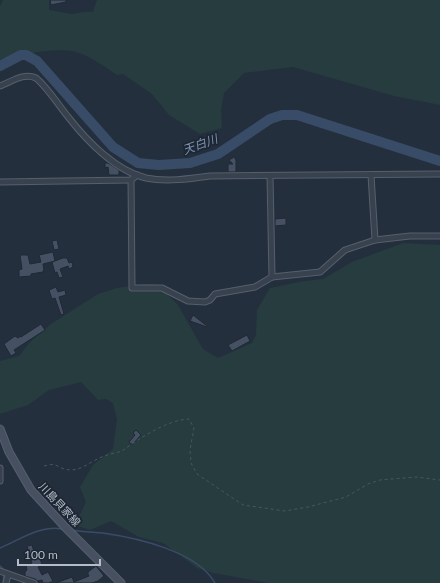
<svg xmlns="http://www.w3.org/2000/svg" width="440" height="583" viewBox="0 0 440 583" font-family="Lato,'Noto Sans JP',sans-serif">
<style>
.green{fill:#263c3f}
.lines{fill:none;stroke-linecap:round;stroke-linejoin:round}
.stream{stroke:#394c67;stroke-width:1.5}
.river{stroke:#394c67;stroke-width:10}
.building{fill:#455162;stroke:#1f2835}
.street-casing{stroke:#565f6c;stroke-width:7}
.secondary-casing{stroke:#565f6c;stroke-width:9}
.path{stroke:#44595c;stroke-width:1;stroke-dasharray:3 3;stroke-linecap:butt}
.street{stroke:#38414e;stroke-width:5}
.secondary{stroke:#465061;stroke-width:7}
.labels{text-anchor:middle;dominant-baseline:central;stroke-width:3.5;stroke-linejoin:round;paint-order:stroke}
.street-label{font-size:11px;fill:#b4bcc9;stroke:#1d2633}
.water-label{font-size:12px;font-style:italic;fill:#7c92b1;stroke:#1d2633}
</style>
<rect width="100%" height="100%" fill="#242f3e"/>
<g class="green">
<path d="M3 0H49V10L72 14 84 12H93L97 0H440V105L394 96 293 67 244 73 224 93 221 110 222 128 200 134 169 115 152 94 123 74 117 75C106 67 84 52 71 51 47 48 23 55 0 60V6Z"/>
<polygon points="403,243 440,245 440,583 269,583 213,573 197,568 163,543 139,537 111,521 90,530 75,525 86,502 80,487 93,465 113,449 117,419 113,403 106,399 98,400 81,382 49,390 28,405 0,414 0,361 19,356 30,342 51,324 98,294 117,288 144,284 153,284 161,288 178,305 203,349 218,358 252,343 256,335 257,310 270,288 304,281 323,279 352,262"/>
</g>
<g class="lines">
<g class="stream">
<path d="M72 530C82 532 92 532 103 533 137 538 197 551 215 583"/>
<path d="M0 548C20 540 39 525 62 529"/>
<polyline points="0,566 4,570"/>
<polyline points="3,583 4,574"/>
</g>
<polyline class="river" points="0,66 21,55 26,55 37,61 113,147 138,163 159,165 190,163 218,154 270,119 282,115 297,115 440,161"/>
</g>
<g class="building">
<polygon points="50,0 66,0 66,2 51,5"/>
<polygon points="234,157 236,160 236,172 228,172 228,164 233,164 229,160"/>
<polygon points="105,163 108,163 119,170 119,175 109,175 108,167 105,168"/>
<polygon points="286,218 286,225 275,226 275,219"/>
<polygon points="57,240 59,249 54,250 52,241"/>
<polygon points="53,252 55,261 43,264 44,270 43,271 43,272 31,274 31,276 19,277 19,270 22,269 20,255 28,255 30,264 41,262 39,255"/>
<polygon points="63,258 67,258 69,263 72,262 73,267 69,269 68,266 60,269 63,277 59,278 57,272 55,273 52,262"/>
<polygon points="56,287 58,292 65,290 66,295 59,297 64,314 61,315 55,298 52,299 49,290"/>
<polygon points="193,315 207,326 207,327 190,321"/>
<polygon points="41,324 45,330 14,350 16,353 11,356 4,344 15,336 18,338 21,336 21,337"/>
<polygon points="247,335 250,341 232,351 228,345"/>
<polygon points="136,430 141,435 133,444 131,444 129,442 135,435 133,433"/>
<polygon points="32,545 35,555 39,554 42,565 38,567 42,575 48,572 53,581 49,583 43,583 42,580 38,581 35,579 25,576 25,572 27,570 26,565 32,563 27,546"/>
<polygon points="96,566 104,576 98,581 92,583 56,583 72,577 74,582 89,576 88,574 88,572"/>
</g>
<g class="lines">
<defs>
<g id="street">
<path d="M0 86C11 82 24 72 36 78 48 88 59 106 69 118 87 141 116 171 146 178 166 182 189 179 210 176L440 174"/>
<polyline points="371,175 375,240"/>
<polyline points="270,176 272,277"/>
<polyline points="131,180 132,288 162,288 188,301 205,302 210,300 215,294 255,287 272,277 320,272 345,250 375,240 410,236 440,236"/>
<polyline points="0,182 131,180 137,175"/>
<polyline points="0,468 0,481"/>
<polyline points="0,571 34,583"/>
<polyline points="6,583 8,575"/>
</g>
<polyline id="secondary" points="0,429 9,452 31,490 64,526 121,583"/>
</defs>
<use href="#street" class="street-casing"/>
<use href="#secondary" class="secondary-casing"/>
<path class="path" d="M44 466 54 464C76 478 84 464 104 456 109 454 116 453 122 451 140 438 167 420 189 419L194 428 190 450 191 463 197 474 243 505 285 511 308 507 346 497 368 484 380 480 416 477 440 480"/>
<use href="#street" class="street"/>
<use href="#secondary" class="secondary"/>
</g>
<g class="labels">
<g class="street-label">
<text transform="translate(60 504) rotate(47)">川島貝家線</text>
</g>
<g class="water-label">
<text transform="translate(200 144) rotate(-20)">天白川</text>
</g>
</g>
<path d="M18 559v6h82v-6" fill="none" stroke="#b4bcc9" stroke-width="2"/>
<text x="24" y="559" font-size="12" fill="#b4bcc9" stroke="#1d2633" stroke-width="3" paint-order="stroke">100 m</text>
</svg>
